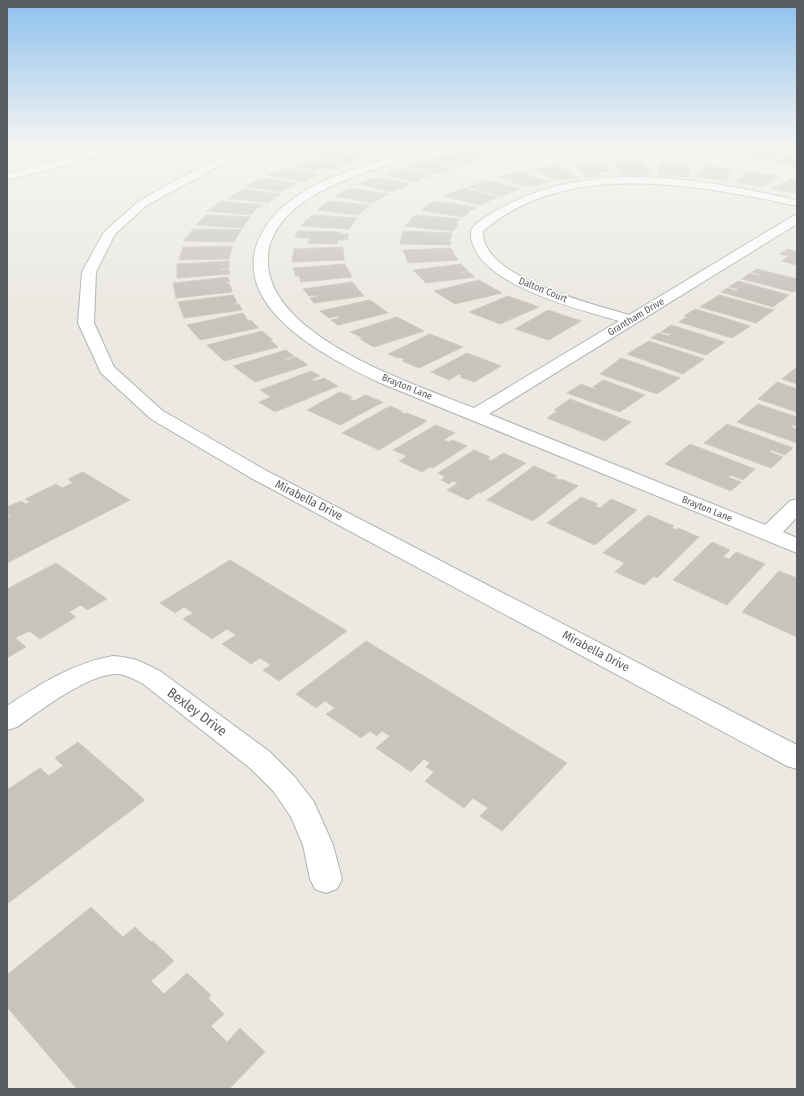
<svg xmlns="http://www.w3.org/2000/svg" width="804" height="1096" viewBox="0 0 804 1096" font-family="'Fira Sans Condensed',sans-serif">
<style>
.building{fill:#c7c4be;stroke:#cfcbc1}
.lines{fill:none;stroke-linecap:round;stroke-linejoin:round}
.street-casing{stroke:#afb2b6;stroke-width:2}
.street{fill:#fff;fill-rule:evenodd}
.labels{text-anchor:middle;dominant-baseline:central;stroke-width:3;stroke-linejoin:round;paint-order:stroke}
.far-street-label{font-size:10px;fill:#5a5d61;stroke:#fff}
.street-label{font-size:12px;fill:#5a5d61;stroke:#fff}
.near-street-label{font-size:14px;fill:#5a5d61;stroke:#fff}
</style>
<rect width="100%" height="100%" fill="#ebe9e2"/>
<g class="building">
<polygon points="349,148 371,148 388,152 369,158 341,151"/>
<polygon points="461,148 472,148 496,153 480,159 449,152 455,150 460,151 462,151 457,149"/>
<polygon points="481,148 512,148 500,152"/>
<polygon points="716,148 751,148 738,154 713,149"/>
<polygon points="758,148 763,148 786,152 769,161 742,156"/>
<polygon points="333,151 362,158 343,164 313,157"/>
<polygon points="445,153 476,160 459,166 428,159 438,156 444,157 439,156"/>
<polygon points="791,153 797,154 797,166 775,162"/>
<polygon points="314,160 342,166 332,170 322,168 313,171 295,167"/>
<polygon points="424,160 455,168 437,174 406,166 413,164 418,165 420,164 415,163"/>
<polygon points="614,162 642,162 651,175 622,175"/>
<polygon points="659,163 688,164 689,177 659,175"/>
<polygon points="600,164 610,171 597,172 601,176 587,177 575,166"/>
<polygon points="558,166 581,178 555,180 535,169"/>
<polygon points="704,166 733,169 726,181 697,177"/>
<polygon points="286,168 319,174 303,182 268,175"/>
<polygon points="402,168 432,175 415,182 384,174 393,171 398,172 400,171 395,170"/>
<polygon points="749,171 778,176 764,187 734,182"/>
<polygon points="521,172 549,182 527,187 499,177"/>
<polygon points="375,177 410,184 393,192 358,184"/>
<polygon points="262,178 298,183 282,192 245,186"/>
<polygon points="790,179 797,180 797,193 772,189"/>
<polygon points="487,180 521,189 502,196 468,187"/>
<polygon points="351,188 388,194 373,203 334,196"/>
<polygon points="463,188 498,197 480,205 443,196"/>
<polygon points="243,189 281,194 276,197 269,196 268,197 275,198 268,203 229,198"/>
<polygon points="221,201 263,205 253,211 255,211 251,215 207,211"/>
<polygon points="328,201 370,205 358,215 317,210"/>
<polygon points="434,201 475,207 476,208 468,211 470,212 463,217 421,210"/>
<polygon points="206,215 250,217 242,228 196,225"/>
<polygon points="311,215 357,218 349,229 301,226 306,220 308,220"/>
<polygon points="415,215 460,219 455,224 458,224 453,231 405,226"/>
<polygon points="193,229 241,230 234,242 184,241"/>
<polygon points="298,231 341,232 340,234 349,234 347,240 338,240 337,244 308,243 310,238 295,237"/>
<polygon points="403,231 452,233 451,239 448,241 451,241 450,245 400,244"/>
<polygon points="232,246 231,251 222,252 231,251 229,259 179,260 183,247"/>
<polygon points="343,247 344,260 292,262 294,249"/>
<polygon points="451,248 454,253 446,254 454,254 458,260 408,263 403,250"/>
<polygon points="788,249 797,252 797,265 782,261 788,257 793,257 780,254"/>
<polygon points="229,261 229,268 220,269 220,270 229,270 230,274 177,278 177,264"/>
<polygon points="345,264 352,277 301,282 299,276 296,276 293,268"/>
<polygon points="461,264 468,271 460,272 461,273 469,272 475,277 426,283 413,270"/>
<polygon points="757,269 797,279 797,290 793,292 742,279 750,273 759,276 761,275 752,272"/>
<polygon points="228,277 230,282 227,282 227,284 230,284 232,292 176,298 173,283"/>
<polygon points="479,280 502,293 455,304 434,291"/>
<polygon points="738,281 789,295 773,307 721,292 727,288 737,291 738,289 729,287"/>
<polygon points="352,282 364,296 314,303 310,298 319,296 318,295 309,296 303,289"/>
<polygon points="233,295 237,303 234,303 235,305 239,304 242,310 184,318 178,302"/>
<polygon points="719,295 774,310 756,323 700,307"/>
<polygon points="508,296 539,307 500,324 469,312"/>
<polygon points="370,300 388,313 338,325 331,320 339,318 337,316 329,318 320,311"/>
<polygon points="695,309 718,316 750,326 732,338 679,322 687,317 684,316"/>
<polygon points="548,310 581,321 549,340 515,329"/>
<polygon points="243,313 248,321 251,320 259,328 200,340 187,325"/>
<polygon points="397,317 424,331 374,347 360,339 363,338 350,332"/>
<polygon points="671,325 725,342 706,355 651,338 659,333 668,336 671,334 661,332"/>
<polygon points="262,331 273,340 270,340 278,347 224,361 207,345"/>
<polygon points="430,334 463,347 419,368 402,361 405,360 400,357 398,358 388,354"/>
<polygon points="649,341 704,359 683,374 627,354"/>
<polygon points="286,350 294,356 285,359 287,360 296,357 308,365 255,382 233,366"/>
<polygon points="467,353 501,366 474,382 460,377 462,376 459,374 449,380 431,372"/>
<polygon points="621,358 680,378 657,394 600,374"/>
<polygon points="797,367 797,384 782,379"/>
<polygon points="311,371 320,376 312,379 315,381 324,378 338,386 275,412 259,402 271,397 260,390"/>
<polygon points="603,380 645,395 620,412 567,393 581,384 594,389 596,388 593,387"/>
<polygon points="777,382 797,389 797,412 758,399"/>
<polygon points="340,392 352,397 349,399 354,401 365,395 383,402 340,425 307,410"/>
<polygon points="570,399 631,422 605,441 547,418 557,411 554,410"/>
<polygon points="758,404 797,417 797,426 793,425 791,427 797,429 797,443 737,422"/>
<polygon points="390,406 402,411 400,412 405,414 407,413 427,421 379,450 342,433"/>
<polygon points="727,424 793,448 785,455 771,450 770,452 783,457 771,468 704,443"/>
<polygon points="436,425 455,433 443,440 449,442 452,440 467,446 433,468 430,467 422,472 399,461 407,456 393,450"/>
<polygon points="690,444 755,469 743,480 731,475 728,477 741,482 731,491 665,464"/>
<polygon points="474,450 490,457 487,459 491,461 503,453 526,463 481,493 479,492 468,500 447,490 458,483 453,481 449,484 441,480 445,477 438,473"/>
<polygon points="534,466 557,476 554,478 560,480 561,479 578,486 533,521 487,500"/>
<polygon points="83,472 130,500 7,563 7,516 11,516 7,513 7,507 21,501 26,504 30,502 25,499 56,484 62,488 73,483 68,479"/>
<polygon points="581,497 598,504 595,506 600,508 611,499 637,510 595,545 547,523"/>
<polygon points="648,515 674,526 672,528 677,530 678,528 699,537 657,578 654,576 644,585 615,572 625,563 603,553"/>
<polygon points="712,542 730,550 723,557 729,559 736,552 765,564 727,605 673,580"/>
<polygon points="230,560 347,631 279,681 263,670 271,665 260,658 251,664 222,644 236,635 227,629 212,639 183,619 193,613 184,607 175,613 160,603"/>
<polygon points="56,563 107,599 87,610 81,605 69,612 76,617 40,639 29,631 15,638 26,647 7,658 7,589"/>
<polygon points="779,571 797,578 797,637 742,612"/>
<polygon points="366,641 567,763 502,831 480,816 488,808 473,798 464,808 425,781 434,772 426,767 430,763 424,759 411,772 376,748 390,736 382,731 377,736 370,731 361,738 326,714 335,708 325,701 316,708 296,694"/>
<polygon points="78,742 145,800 7,904 7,790 40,768 49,776 63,766 55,758"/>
<polygon points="91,907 123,937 135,927 151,942 153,941 174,961 151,981 164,994 187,973 211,995 208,998 224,1014 211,1026 227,1042 240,1028 265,1052 229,1089 77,1089 7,1007 7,975"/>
</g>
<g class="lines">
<defs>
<g id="street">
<polygon points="104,148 119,148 118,150 82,161 7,180 7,174"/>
<polygon points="240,148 253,148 147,205 115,234 96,272 94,323 114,367 163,411 265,470 797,745 797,769 787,766 251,478 151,419 101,373 78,323 82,272 104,232 139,201 176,180"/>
<path d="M421 148H436L435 150C392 164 346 175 308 199 287 213 269 232 268 257 263 336 414 384 474 408L619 321C579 309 467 283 471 230 478 219 499 209 511 203 600 159 705 180 797 200V206C707 187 588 163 505 215 497 219 490 226 483 231 480 278 594 304 629 315L793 216 797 215V224L489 414 765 525 790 501 797 499V517L783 532 797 538V553L378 382C331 359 237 313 256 247 263 224 280 207 300 194 337 171 380 161 421 148Z"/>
<path d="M113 656 123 657 137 660 160 671 270 752 294 776 314 802 333 845 342 879 337 889 326 893 315 889 310 879 303 845 291 817 274 792 250 768 142 683C135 680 127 675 119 674 90 672 41 710 17 727L7 730V706C40 684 73 663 113 656Z"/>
</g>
</defs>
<use href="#street" class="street-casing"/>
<use href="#street" class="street"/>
</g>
<linearGradient id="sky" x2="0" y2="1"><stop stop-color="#8ec1ed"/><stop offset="0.49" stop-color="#f6f5f2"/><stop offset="1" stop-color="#f6f5f2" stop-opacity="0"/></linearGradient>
<rect width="804" height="301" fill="url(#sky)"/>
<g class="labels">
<g class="far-street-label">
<text transform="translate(543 290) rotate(22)">Dalton Court</text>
<text transform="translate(636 317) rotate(-31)">Grantham Drive</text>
<text transform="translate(407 387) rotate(22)">Brayton Lane</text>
<text transform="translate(707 509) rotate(22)">Brayton Lane</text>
</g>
<g class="street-label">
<text transform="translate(309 500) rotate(27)">Mirabella Drive</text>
<text transform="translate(596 651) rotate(28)">Mirabella Drive</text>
</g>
<g class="near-street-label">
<text transform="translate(197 712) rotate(37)">Bexley Drive</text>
</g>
</g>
<rect width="804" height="1096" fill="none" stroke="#5a5d61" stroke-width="16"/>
</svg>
